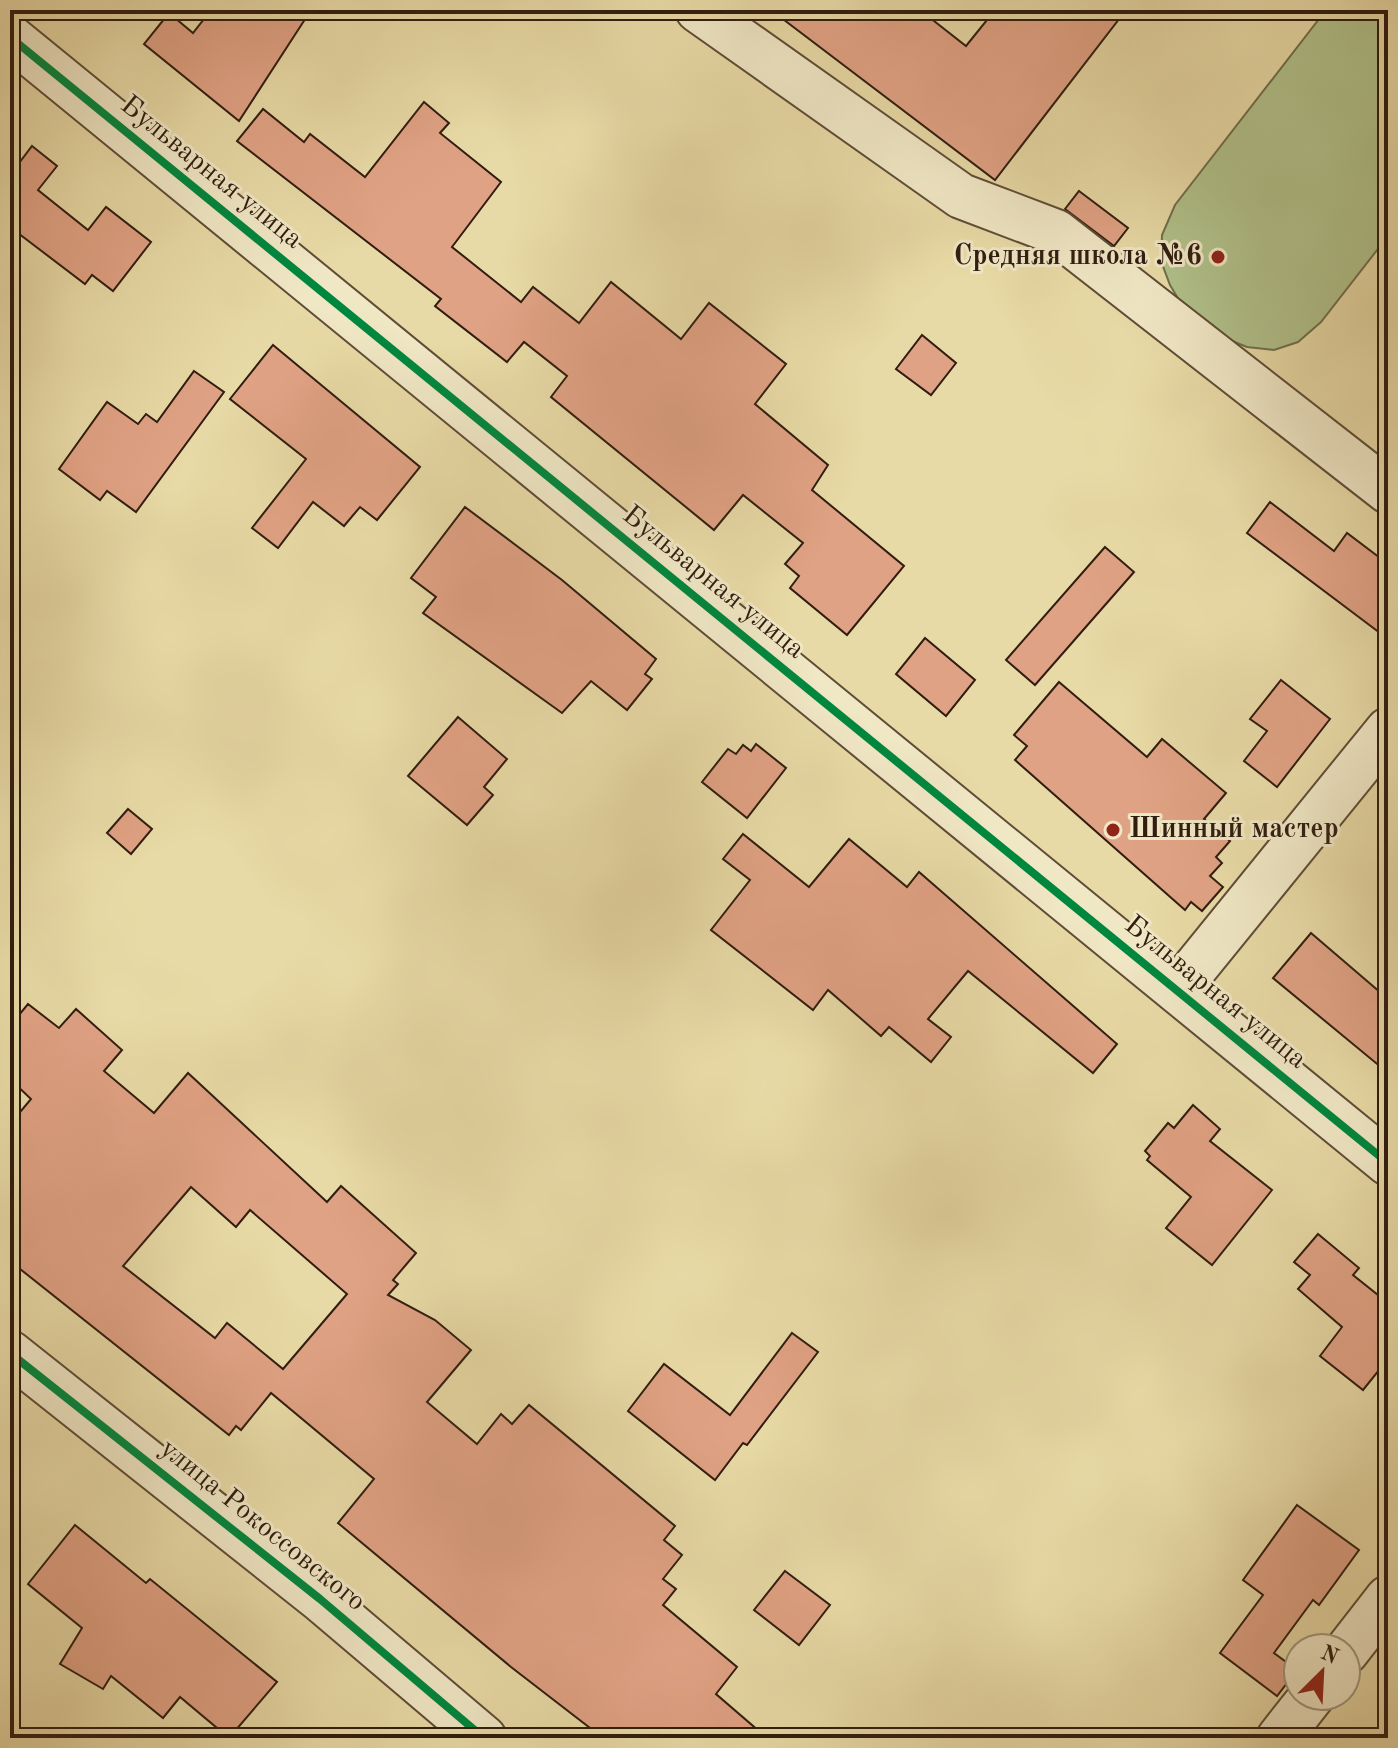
<svg xmlns="http://www.w3.org/2000/svg" width="1398" height="1748" viewBox="0 0 1398 1748" font-family="'Old Standard TT',serif">
<style>
.green{fill:#b1c18a;stroke:#706f4d;stroke-width:2}
.building{fill:#e0a284;stroke:#301d10;stroke-width:2;fill-rule:evenodd}
.lines{fill:none;stroke-linecap:round;stroke-linejoin:round}
.minor-casing{stroke:#5e4c36;stroke-width:48}
.minor{stroke:#f0e7c5;stroke-width:44}
.cycleway-casing{stroke:#f0e7c5;stroke-width:13}
.cycleway{stroke:#00873e;stroke-width:8}
.poi-dot{fill:#8f2418;stroke:#f0e7c5;stroke-width:3}
.labels{text-anchor:middle;dominant-baseline:central;stroke-width:6;stroke-linejoin:round;paint-order:stroke}
.street-label{font-size:28px;fill:#301d10;stroke:#f0e7c5}
.poi-label{font-size:28px;font-weight:bold;fill:#301d10;stroke:#f0e7c5;text-anchor:end}
</style>
<rect width="100%" height="100%" fill="#e8daa6"/>
<filter id="stains"><feTurbulence type="fractalNoise" baseFrequency=".0025" numOctaves="4"/><feColorMatrix values="0 0 0 0 .2 0 0 0 0 .09 0 0 0 0 .02 0 0 0 .5 -.17"/></filter>
<radialGradient id="worn" r=".72"><stop offset=".6" stop-color="#630" stop-opacity="0"/><stop offset="1" stop-color="#630" stop-opacity=".3"/></radialGradient>
<polygon class="green" points="1326,10 1388,10 1388,236 1321,322 1298,342 1274,350 1247,347 1220,336 1185,310 1170,285 1161,261 1162,235 1175,205"/>
<g class="building">
<polygon points="211,10 311,10 239,121 144,44 169,13 193,33"/>
<polygon points="771,10 920,10 966,46 995,10 1126,10 995,180"/>
<polygon points="424,102 449,123 440,133 501,182 452,247 521,302 533,287 579,323 611,282 681,339 709,303 786,364 755,404 828,465 812,490 904,566 847,635 790,588 799,576 785,564 803,543 743,495 714,530 551,397 567,376 524,342 507,362 435,306 441,299 237,141 263,109 304,142 310,134 365,177"/>
<polygon points="32,146 57,166 38,190 88,230 106,207 151,242 113,291 92,275 85,284 10,227 10,168 13,171"/>
<polygon points="1079,191 1128,228 1114,246 1065,209"/>
<polygon points="922,335 956,363 931,395 896,369"/>
<polygon points="273,345 420,467 377,520 360,507 344,526 313,502 278,548 252,528 306,459 230,399"/>
<polygon points="194,371 224,392 136,512 107,491 100,500 59,469 107,402 138,424 146,414 157,422"/>
<polygon points="1270,502 1334,551 1347,533 1388,564 1388,639 1247,533"/>
<polygon points="465,507 562,580 656,659 645,674 652,679 627,710 591,681 562,713 423,613 436,597 411,578"/>
<polygon points="1105,547 1134,572 1035,685 1006,660"/>
<polygon points="925,638 975,680 946,716 896,674"/>
<polygon points="1281,680 1330,719 1277,787 1244,761 1267,731 1250,719"/>
<polygon points="1059,682 1147,757 1162,739 1226,793 1204,819 1230,841 1216,857 1222,863 1210,876 1223,887 1202,911 1191,902 1185,910 1015,760 1027,746 1014,735"/>
<polygon points="458,717 507,759 484,787 493,795 467,825 408,776"/>
<polygon points="756,744 786,768 747,818 702,782 728,749 736,754 743,745 751,751"/>
<polygon points="128,809 152,829 131,854 107,833"/>
<polygon points="743,834 809,887 849,839 907,887 919,872 1117,1044 1093,1073 968,971 928,1019 951,1037 931,1062 889,1027 881,1036 828,990 813,1010 711,930 750,880 723,859"/>
<polygon points="1311,933 1388,999 1388,1073 1273,978"/>
<path d="M28 1004 59 1028 76 1009 122 1050 104 1071 154 1113 188 1073 327 1202 341 1186 416 1253 393 1280 398 1284 388 1295 435 1320 471 1350 427 1402 477 1444 501 1414 512 1424 529 1405 675 1526 664 1540 682 1555 663 1579 676 1589 663 1605 737 1667 716 1694 767 1738H603L511 1667 338 1523 374 1479 271 1393 241 1430 236 1426 229 1435 10 1261V1124L31 1099 10 1079V1026ZM191 1187 236 1227 250 1210 347 1294 283 1369 227 1323 215 1338 123 1266Z"/>
<polygon points="1193,1105 1220,1129 1210,1141 1272,1190 1212,1265 1166,1228 1191,1197 1147,1160 1150,1156 1145,1151 1168,1123 1174,1128"/>
<polygon points="1318,1234 1359,1268 1353,1275 1388,1303 1388,1359 1363,1390 1320,1356 1342,1327 1298,1289 1310,1275 1294,1262"/>
<polygon points="792,1333 818,1352 747,1445 743,1443 715,1480 628,1411 664,1364 730,1415"/>
<polygon points="1297,1505 1359,1550 1319,1605 1313,1600 1274,1653 1297,1670 1277,1696 1220,1653 1263,1595 1243,1580"/>
<polygon points="75,1525 146,1583 150,1579 277,1682 229,1738 180,1697 163,1718 111,1676 103,1689 60,1664 82,1628 28,1584"/>
<polygon points="785,1571 830,1605 799,1645 754,1610"/>
</g>
<g class="lines">
<defs>
<g id="minor">
<polyline points="698,10 961,196 1056,232 1388,491"/>
<polyline points="10,37 1388,1163"/>
<polyline points="1177,990 1388,730"/>
<polyline points="10,1353 320,1599 484,1738"/>
<polyline points="1346,1652 1388,1598"/>
<polyline points="1279,1738 1312,1696"/>
</g>
</defs>
<use href="#minor" class="minor-casing"/>
<use href="#minor" class="minor"/>
<defs>
<g id="cycleway">
<polyline points="10,37 1388,1163"/>
<polyline points="10,1353 320,1599 484,1738"/>
</g>
</defs>
<use href="#cycleway" class="cycleway-casing"/>
<use href="#cycleway" class="cycleway"/>
</g>
<g class="poi-dot">
<circle cx="1218" cy="257" r="8"/>
<circle cx="1113" cy="830" r="8"/>
</g>
<g class="labels">
<g class="street-label">
<text transform="translate(211 173) rotate(39)">Бульварная улица</text>
<text transform="translate(713 583) rotate(39)">Бульварная улица</text>
<text transform="translate(1215 993) rotate(39)">Бульварная улица</text>
<text transform="translate(262 1526) rotate(39)">улица Рокоссовского</text>
</g>
<g class="poi-label">
<text x="1202" y="257">Средняя школа №6</text>
<text x="1129" y="830" text-anchor="start">Шинный мастер</text>
</g>
</g>
<rect width="1398" height="1748" fill="none" stroke="#e8daa6" stroke-width="40"/>
<rect x="12" y="12" width="1374" height="1724" fill="none" stroke="#301d10" stroke-width="4"/>
<rect x="20" y="20" width="1358" height="1708" fill="none" stroke="#301d10" stroke-width="2"/>
<g transform="translate(1322 1672) rotate(24)"><circle r="38" fill="#f0e7c5" stroke="#a3967d" stroke-width="2"/>
<path d="M0-6L14 30L0 20L-14 30Z" fill="#8f2418"/>
<text y="-12" font-size="22" font-weight="bold" text-anchor="middle" fill="#301d10">N</text>
</g>
<rect width="100%" height="100%" filter="url(#stains)"/>
<rect width="100%" height="100%" fill="url(#worn)"/>
</svg>
